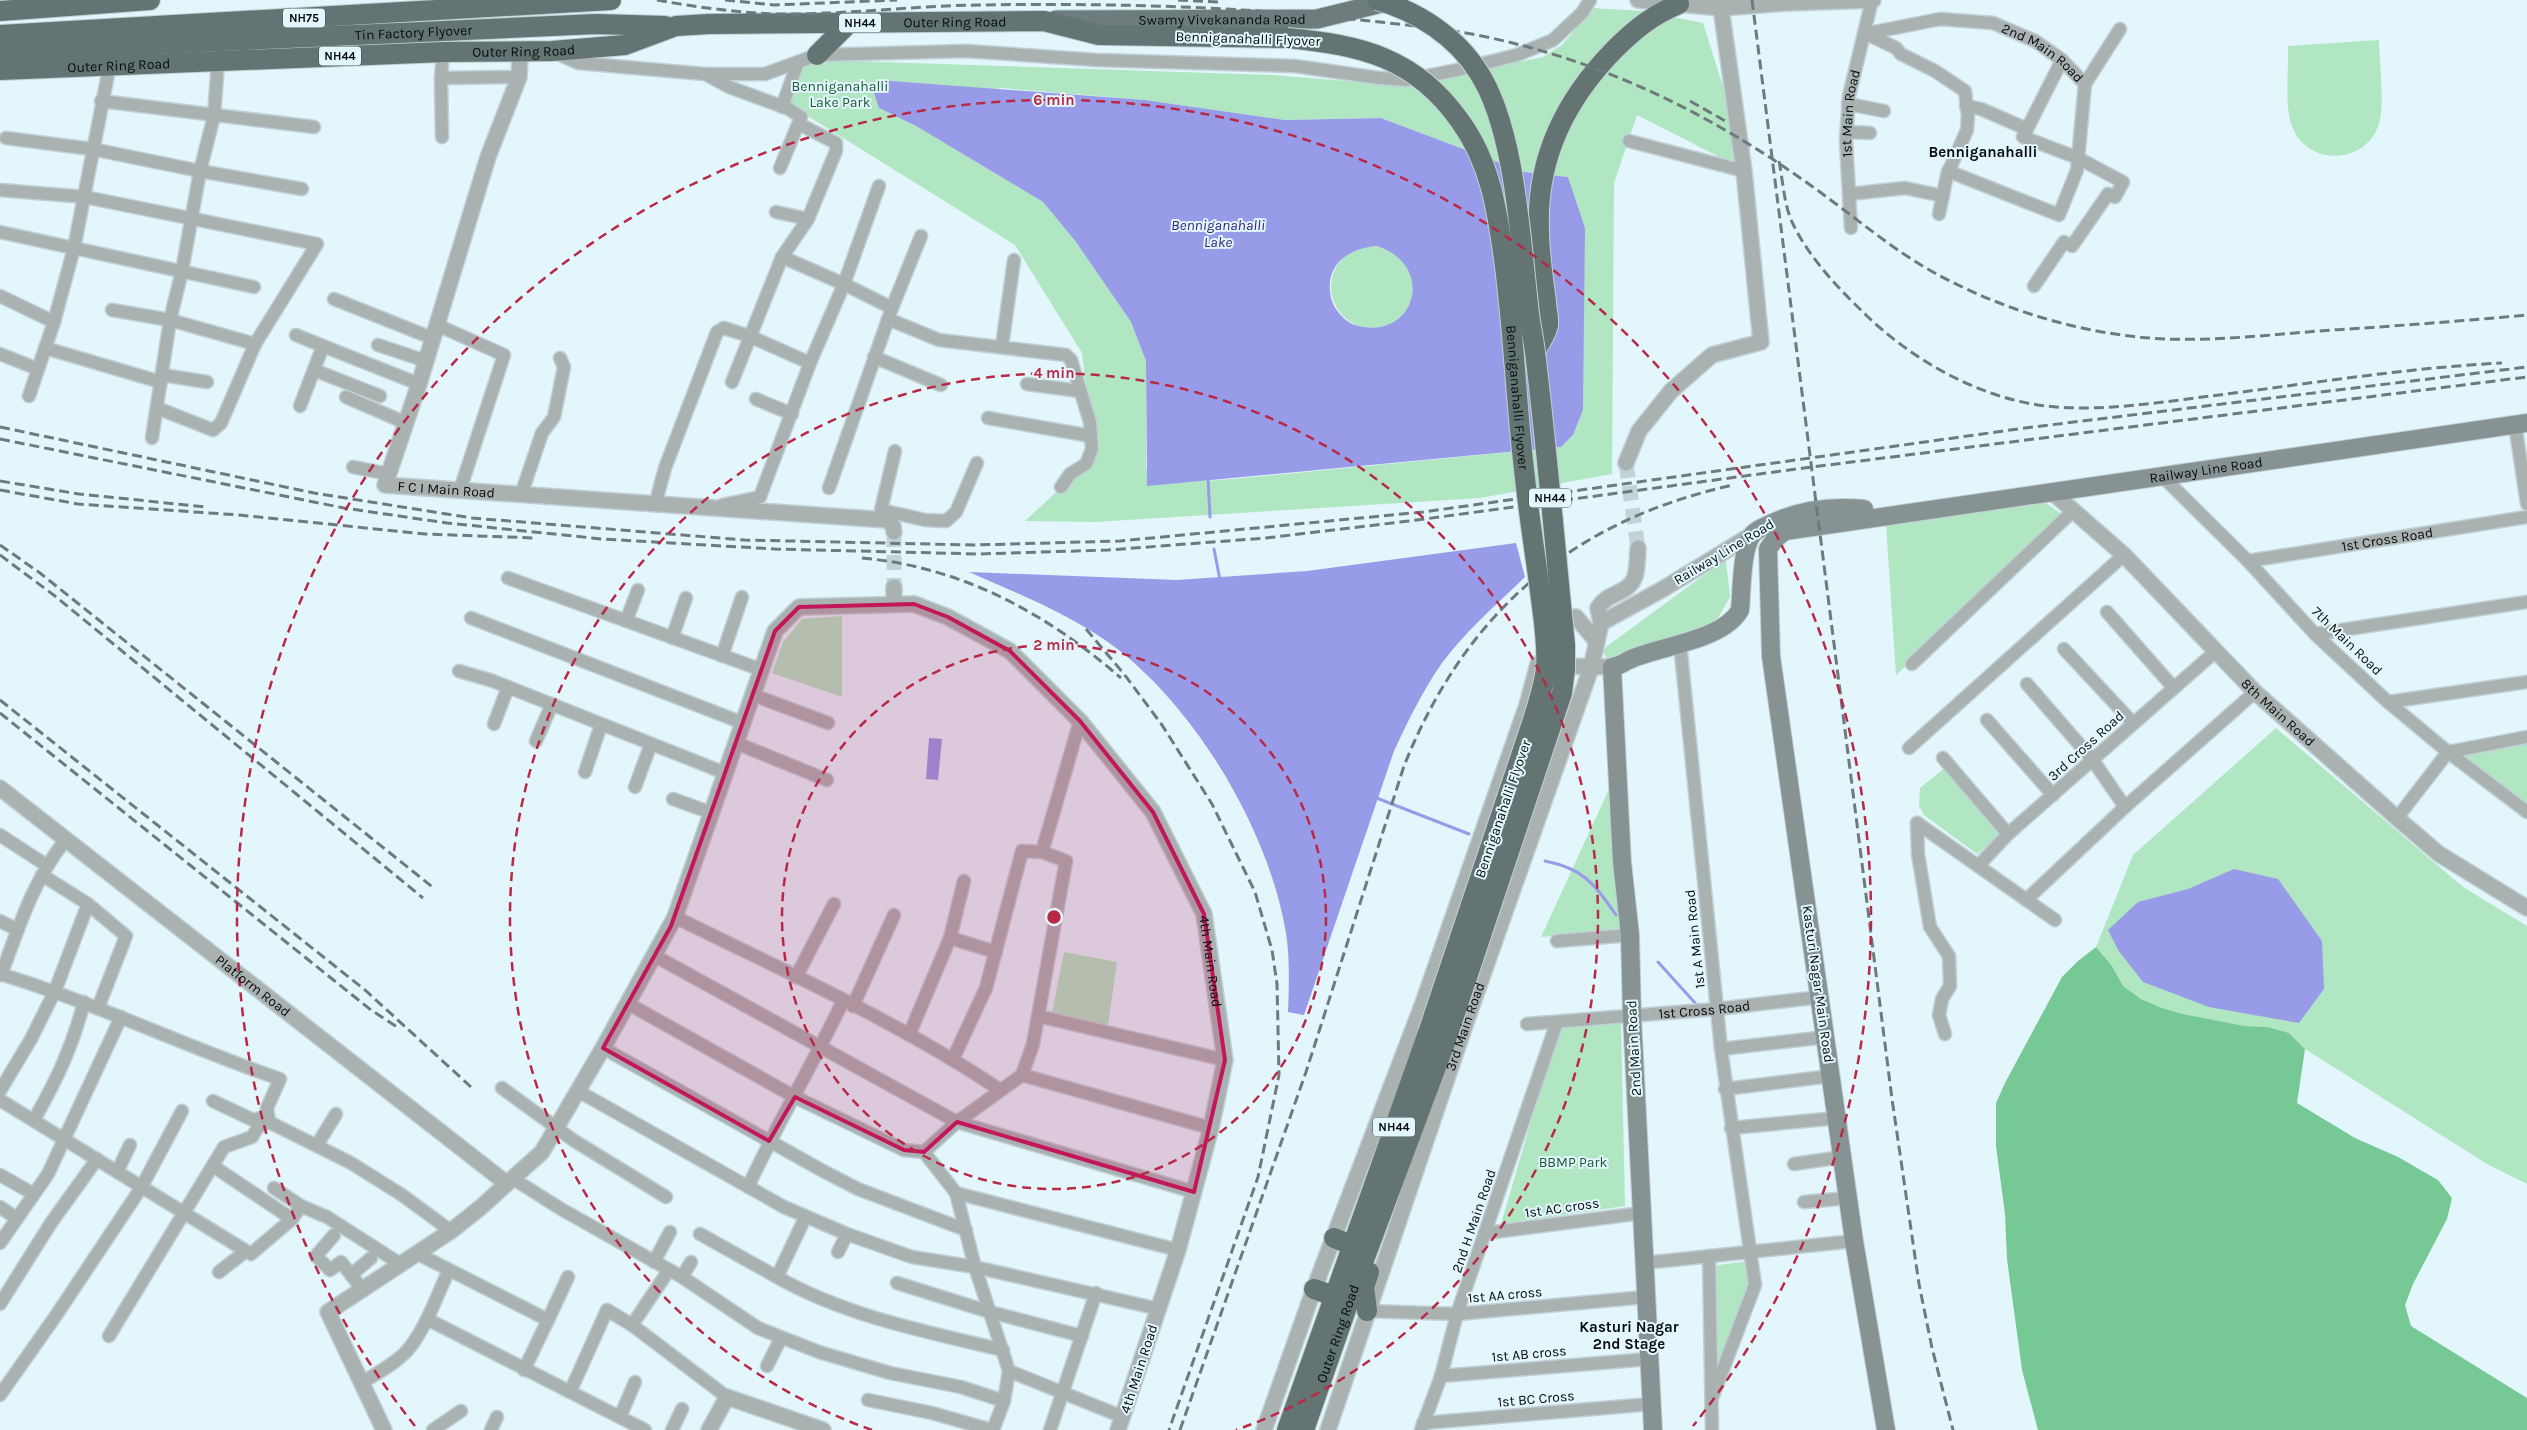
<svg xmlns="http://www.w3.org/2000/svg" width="2527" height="1430" viewBox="0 0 2527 1430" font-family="Karla,sans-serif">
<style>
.green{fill:#b1e6c3;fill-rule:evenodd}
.forest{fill:#76c895}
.water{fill:#989ce8;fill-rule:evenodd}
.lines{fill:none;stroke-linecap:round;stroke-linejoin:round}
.stream{stroke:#989ce8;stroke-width:3}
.tertiary-tunnel{stroke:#c2d3d8;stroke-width:15;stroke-dasharray:15 8;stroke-linecap:butt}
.minor-casing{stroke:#c0d1d6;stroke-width:15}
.tertiary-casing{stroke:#c0d1d6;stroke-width:18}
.secondary-casing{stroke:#c0d1d6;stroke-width:20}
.primary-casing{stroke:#c0d1d6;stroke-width:21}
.trunk-casing{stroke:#c0d1d6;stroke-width:22}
.minor{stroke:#aab2b1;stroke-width:12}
.tertiary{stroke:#aab2b1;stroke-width:15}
.secondary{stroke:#879392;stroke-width:18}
.primary{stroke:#6e7d7b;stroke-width:19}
.trunk{stroke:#637472;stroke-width:20}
.rail{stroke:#6e7a7d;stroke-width:3;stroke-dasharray:10 5;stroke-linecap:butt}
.trunk-bridge-casing{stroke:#c0d1d6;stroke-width:22;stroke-linecap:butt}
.trunk-bridge{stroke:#637472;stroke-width:20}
.marked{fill:#c2185b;fill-opacity:0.2;stroke:#c2185b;stroke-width:4;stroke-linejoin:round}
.ring{fill:none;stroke:#b92845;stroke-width:2.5;stroke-dasharray:9 6}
.labels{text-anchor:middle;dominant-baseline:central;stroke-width:4;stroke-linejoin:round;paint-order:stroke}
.shield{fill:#e3f6fc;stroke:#495255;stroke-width:1}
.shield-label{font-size:12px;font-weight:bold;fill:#070c0e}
.street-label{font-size:14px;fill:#070c0e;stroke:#e3f6fc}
.park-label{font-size:14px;fill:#1d5a38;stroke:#e3f6fc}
.neighbourhood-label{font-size:15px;font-weight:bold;fill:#070c0e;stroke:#e3f6fc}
.water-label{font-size:15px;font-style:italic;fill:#2f247b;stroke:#e3f6fc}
.centre{fill:#b92845;stroke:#e3f6fc;stroke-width:2.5}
.ring-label{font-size:15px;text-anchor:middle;font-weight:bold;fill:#b92845;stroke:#e3f6fc;stroke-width:4;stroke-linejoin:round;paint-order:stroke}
</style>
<rect width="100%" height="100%" fill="#e3f6fc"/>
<g class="green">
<path d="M1593 8 1643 11 1703 23 1731 112 1739 167 1637 115 1614 183 1612 474 1480 498 1095 522 1025 521 1094 457 1082 353 1015 245 787 103 801 68 821 60 1273 75 1407 86 1543 57 1562 45ZM1001 88 1145 100 1285 120 1381 118 1524 172 1568 177 1583 410 1573 435 1561 447 1244 478 1206 481 1146 469V361L1131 322 1076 242 1043 202 916 126 879 108Z"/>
<path d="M2379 40C2379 61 2385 105 2379 124 2366 165 2307 167 2292 126 2284 106 2289 69 2288 46Z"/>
<circle cx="1372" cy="287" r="41"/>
<polygon points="2046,503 2065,517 1896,675 1886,524"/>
<polygon points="1726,561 1730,597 1719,616 1703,632 1608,661 1602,650 1716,566"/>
<polygon points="842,616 842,697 772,673 783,642 802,619"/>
<polygon points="2276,728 2463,887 2527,926 2527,1184 2487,1164 2305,1049 2289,1033 2268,1027 2245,1026 2183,1014 2162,1008 2141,999 2123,986 2112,966 2096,947 2133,855"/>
<polygon points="2527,744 2527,806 2458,754"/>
<polygon points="1946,767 2004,832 1977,854 1924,815 1919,806 1920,788"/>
<polygon points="1611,785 1624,930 1541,937"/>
<polygon points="1064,952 1117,962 1108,1025 1052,1013"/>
<polygon points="1621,1022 1625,1206 1501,1224 1559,1025"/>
<polygon points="1748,1261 1750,1285 1730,1337 1716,1365 1712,1266"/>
</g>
<polygon class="forest" points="2096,947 2112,966 2123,986 2141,999 2162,1008 2183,1014 2245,1026 2268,1027 2289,1033 2305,1049 2297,1103 2355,1138 2398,1157 2438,1180 2452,1198 2447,1219 2413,1284 2405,1305 2411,1326 2527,1398 2527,1430 2038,1430 2022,1370 2007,1259 2005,1214 1996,1146 1996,1103 2005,1083 2062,977 2078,961"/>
<g class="water">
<path d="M877 80 1145 100 1285 120 1381 118 1524 172 1568 177 1585 228 1583 410 1573 435 1561 447 1147 486 1146 361 1131 322 1076 242 1043 202 916 126 879 108 874 93ZM1377 246C1438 266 1414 343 1355 325 1345 322 1335 310 1332 301 1322 267 1347 248 1377 246Z"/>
<path d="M1516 543 1525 577C1496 605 1466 631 1442 663 1423 690 1408 721 1394 751L1304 1015 1288 1012C1289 986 1290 959 1286 933 1269 832 1200 715 1120 651 1075 616 1021 595 969 572L1177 580 1307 571Z"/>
<polygon points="929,738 942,739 938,780 926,779"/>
<polygon points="2234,869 2278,879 2322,941 2324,989 2299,1023 2209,1007 2143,982 2118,950 2108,930 2138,902 2188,889"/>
</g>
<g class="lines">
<g class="stream">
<polyline points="1208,478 1210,517"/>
<polyline points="1214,549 1220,580"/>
<polyline points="1374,797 1469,834"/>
<path d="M1545 861C1585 869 1594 884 1616 915"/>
<polyline points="1658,962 1696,1004"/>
</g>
<g class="tertiary-tunnel">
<polyline points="1626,463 1638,548"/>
<polyline points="894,532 894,587"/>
</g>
<defs>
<g id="minor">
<path id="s1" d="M1864 34 1940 19 1993 23 2035 41 2062 60 2085 84 2077 170 2059 215 1948 171"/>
<polyline points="1867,34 1896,48 1901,54 1935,71 1965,91 1968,116 1967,130 1947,175 1939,214"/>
<polyline points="443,52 441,78 519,77"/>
<polyline points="556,53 578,63 705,74 765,74 817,55 966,51 1097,60 1295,66 1379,78 1407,80 1457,70 1517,55 1553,40 1582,13 1590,0"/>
<polyline points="707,75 729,87 789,109 801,117 780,168"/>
<polyline points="441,78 442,137"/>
<polyline points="2085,84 2120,29"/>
<polyline points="101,101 314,127"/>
<polyline points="1848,104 1884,111"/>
<polyline points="1966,106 1981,109 2027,129"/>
<polyline points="782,107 798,62"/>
<polyline points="1847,132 1870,133"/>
<polyline points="6,138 92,149 200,171 302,189"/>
<polyline points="1629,141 1744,171"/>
<polyline points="0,190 85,197 317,244 255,344 170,320 112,310"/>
<polyline points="1849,194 1905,188 1943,196"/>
<polyline points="776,212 808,219"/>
<path id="s2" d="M1851 228 1846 141 1849 96 1872 0"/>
<polyline points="0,232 254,287"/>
<polyline points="782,257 808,219 836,151 836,143 799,124"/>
<polyline points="2034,286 2064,242 2072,246 2108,194 2115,197 2123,182 2078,158 2023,137 2062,60"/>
<polyline points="0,296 54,322"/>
<polyline points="334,299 432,338"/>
<polyline points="892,308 921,236"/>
<polyline points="888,319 939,340 1066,355 1071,360 1090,422 1092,449 1086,464 1070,474 1061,487"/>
<polyline points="437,325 504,355 460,490"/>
<polyline points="296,335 323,346"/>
<polyline points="378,345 426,361"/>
<polyline points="1002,346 1014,260"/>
<polyline points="45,348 161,382"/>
<polyline points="0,354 38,369"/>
<polyline points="874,357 941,385"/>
<polyline points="314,370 380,396"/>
<polyline points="163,375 207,382"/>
<polyline points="1027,384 1079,391"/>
<polyline points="29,396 54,322 74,248 110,64"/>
<polyline points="346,397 406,423"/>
<polyline points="756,399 792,414"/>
<polyline points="300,406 323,346 419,384"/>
<polyline points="157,408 213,430 221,423 255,344"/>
<polyline points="988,418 1091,436"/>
<polyline points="2515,424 2527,504"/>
<polyline points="152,438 170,320 182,271 200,171 214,116 218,62"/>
<polyline points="895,451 881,510 925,520 946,521 956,512 977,463"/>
<polyline points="353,467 389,474"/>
<polyline points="2161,475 2248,561 2315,634 2388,702 2448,752 2527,812"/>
<polyline points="829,488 892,308 844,284 879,186"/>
<polyline points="521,495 542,433 554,417 564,367 560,358"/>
<polyline points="655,505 665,468 717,332 724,328 749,336 810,363"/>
<polyline points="722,505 760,497 810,363 844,284 782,257 732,382"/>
<path id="s3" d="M2248 561 2527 517"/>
<polyline points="508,578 762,670"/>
<polyline points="2107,612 2173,687"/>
<polyline points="471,618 743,723"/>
<polyline points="626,621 638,590"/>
<polyline points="2315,634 2527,602"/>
<polyline points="672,638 686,598"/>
<polyline points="2064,649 2133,723"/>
<polyline points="1681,653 1721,1049 1755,1285 1712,1398"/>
<polyline points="722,656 742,597"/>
<polyline points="1912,664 2074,510"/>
<polyline points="459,671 493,681 725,773"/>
<polyline points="2027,684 2092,759 2125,807"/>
<polyline points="753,695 828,723"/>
<polyline points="2388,702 2527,682"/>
<polyline points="1987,720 2053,795"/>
<polyline points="494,724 508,687"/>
<polyline points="536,741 552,704"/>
<polyline points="736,743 827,780"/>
<polyline points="1909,748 2124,555"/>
<polyline points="1943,758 2008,834"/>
<polyline points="585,772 601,725"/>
<polyline points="635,787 651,744"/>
<polyline points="673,799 712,813"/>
<polyline points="2397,818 2448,752 2527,737"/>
<polyline points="1917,823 1918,854 1930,927 1949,956 1950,986 1942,999 1939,1015 1945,1034"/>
<polyline points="1917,823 2055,920"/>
<polyline points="0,835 46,865"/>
<polyline points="1978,866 2008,834 2216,651"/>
<polyline points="42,875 88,904 126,936 98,1008"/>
<polyline points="2026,900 2125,807 2255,692"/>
<path d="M675 917C784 971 899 1022 1000 1090"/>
<polyline points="0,921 18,930"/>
<polyline points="950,938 996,952"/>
<polyline points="1557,941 1630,935"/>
<polyline points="655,956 957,1122 1194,1192"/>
<path d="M0 974C96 1003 186 1047 280 1079L267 1108 269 1122 351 1163 402 1195 451 1231"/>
<path d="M1 975C20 924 32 883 66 839"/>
<polyline points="796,977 834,904"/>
<polyline points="627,1003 795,1097 904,1150 924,1152"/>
<polyline points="853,1006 894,915"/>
<polyline points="1038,1016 1225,1060"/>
<path id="s4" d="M1527 1024 1717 1009 1820 997"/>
<polyline points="909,1035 950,938 964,881"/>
<polyline points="603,1048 823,1171 858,1189 966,1230"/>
<polyline points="1721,1049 1826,1037"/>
<polyline points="953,1059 986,988 1022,851 1042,852"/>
<polyline points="1022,1075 1211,1128"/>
<polyline points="502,1088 573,1140 666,1197"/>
<polyline points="1725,1089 1831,1076"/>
<polyline points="0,1091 31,1039 55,991 88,904"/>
<polyline points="578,1091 784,1207 847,1234 912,1257 975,1267 1159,1309"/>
<polyline points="0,1100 251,1254 292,1219 301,1206 327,1217 402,1265"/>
<polyline points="213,1101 253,1120 268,1116"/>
<path d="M34 1120C57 1079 72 1048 84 1002"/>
<polyline points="1731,1128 1837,1118"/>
<polyline points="317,1145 336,1114"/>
<polyline points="1794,1164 1842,1157"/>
<polyline points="213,1166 292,1219"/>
<polyline points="117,1172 130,1145"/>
<polyline points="0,1175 32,1193"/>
<polyline points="512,1178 561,1209 682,1277 758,1328 819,1352 890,1373 961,1387 1004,1401"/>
<path d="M748 1187C777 1124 813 1064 843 1001"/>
<polyline points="274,1188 301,1206"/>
<polyline points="956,1193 1178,1250"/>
<polyline points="1804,1202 1848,1198"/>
<polyline points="0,1207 16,1218"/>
<polyline points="1486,1233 1642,1213"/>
<polyline points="700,1234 777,1277 805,1218"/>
<polyline points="334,1235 316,1256 330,1270 341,1262 363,1290"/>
<polyline points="0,1243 48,1174 121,1017"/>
<polyline points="838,1252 847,1234"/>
<polyline points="418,1254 548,1320 524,1370"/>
<polyline points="1709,1256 1712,1430"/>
<polyline points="654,1262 670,1232"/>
<polyline points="1644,1263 1854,1241"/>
<polyline points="219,1272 246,1251"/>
<polyline points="351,1275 371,1258"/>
<polyline points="682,1277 691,1262"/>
<path d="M777 1277C845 1316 927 1332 1003 1350"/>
<polyline points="897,1283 990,1312 1082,1336"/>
<polyline points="0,1304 51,1223 97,1159"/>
<polyline points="1367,1311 1457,1314 1646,1297"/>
<polyline points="427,1319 645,1430"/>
<polyline points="548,1320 568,1277"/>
<polyline points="632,1325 669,1270"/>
<polyline points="109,1336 224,1147 252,1137 258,1127 269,1122"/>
<polyline points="767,1366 781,1338"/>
<polyline points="1009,1371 1123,1417"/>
<polyline points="1441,1376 1649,1359"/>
<path d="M362 1383C378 1372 399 1362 411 1346 428 1323 437 1295 449 1270"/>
<polyline points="570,1392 607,1310 632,1325 727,1397"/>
<polyline points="0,1395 55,1317 141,1188 182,1111"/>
<polyline points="868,1400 932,1413 992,1430"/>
<polyline points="620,1417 635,1382"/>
<polyline points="1423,1423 1652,1404"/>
<polyline points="433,1430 461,1411"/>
<polyline points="491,1430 497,1417"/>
<polyline points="672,1430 682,1409"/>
<polyline points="993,1430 1004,1401 1009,1371 975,1267 956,1193 924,1152 957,1122 1022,1075 1033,1044 1066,861 1042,852 1080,721"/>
<polyline points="1050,1430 1096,1293"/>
<polyline points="1421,1430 1441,1376 1457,1314 1557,1022"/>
</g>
<g id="tertiary">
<polyline points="1638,0 1721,8 1786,3 1873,0"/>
<path id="s5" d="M520 52 519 77 488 157 419 384 385 485 887 520 893 526 894 532"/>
<polyline points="1626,463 1639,431 1671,391 1712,355 1761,342 1744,171 1721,8"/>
<path id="s6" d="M2052 492 2124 555 2255 692 2397 818 2439 854 2527 908"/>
<polyline points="894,603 894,587"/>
<polyline points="1554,621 1576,617 1597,642"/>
<polyline points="1601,623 1663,589 1753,534"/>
<polyline points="1555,666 1612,667"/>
<path id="s7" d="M0 788 506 1183"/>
<path id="s8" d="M384 1430 328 1312 451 1231 480 1208 542 1152 603 1048 675 917 775 631 799 607 914 604 948 617 1010 651 1080 721 1153 812 1204 914 1225 1060 1211 1128 1178 1250 1118 1430"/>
<polyline points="709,1430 727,1397 823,1430"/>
<polyline points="1264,1430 1314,1289 1423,1003 1527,705 1538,664"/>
<path id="s9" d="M1328 1430 1464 1028 1591 668 1601 623 1598 608C1607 592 1626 595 1634 579 1638 571 1637 557 1638 548"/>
</g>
<g id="secondary">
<path d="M1653 1430 1632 1016 1630 935 1622 862 1612 667C1620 666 1623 663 1629 660 1658 646 1723 641 1740 610 1742 591 1741 548 1753 534 1757 529 1764 527 1770 524 1799 510 1832 506 1864 509"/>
<path id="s10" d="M1886 1430 1854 1241 1771 656 1768 549 1775 539 1785 531 2527 423"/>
</g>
<g id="primary">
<path id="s11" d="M1056 20 1317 19 1394 0"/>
</g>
<g id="trunk">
<polyline points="0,11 150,0"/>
<polyline points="0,35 611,0"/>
<path id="s12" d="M0 51 596 24 665 26"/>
<polyline points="817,55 849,23"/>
<path id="s13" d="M0 70 443 52 552 51 625 45 676 26 709 24 1044 21 1099 35 1287 38"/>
<path d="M1535 352C1539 344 1547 333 1548 325 1549 317 1546 309 1546 302 1543 278 1539 254 1539 230 1536 159 1565 100 1614 50 1634 30 1652 15 1679 4"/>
<polyline points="1334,1238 1352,1245"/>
<polyline points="1314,1289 1334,1296"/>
<polyline points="1367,1311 1364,1287 1369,1272"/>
<polyline points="1287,1430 1428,1033"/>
<path id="s14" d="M1304 1430 1355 1284 1446 1040"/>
</g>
</defs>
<use href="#minor" class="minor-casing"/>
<use href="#tertiary" class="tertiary-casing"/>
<use href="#secondary" class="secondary-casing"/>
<use href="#primary" class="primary-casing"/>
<use href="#trunk" class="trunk-casing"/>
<use href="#minor" class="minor"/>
<use href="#tertiary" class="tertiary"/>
<use href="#secondary" class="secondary"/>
<use href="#primary" class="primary"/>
<use href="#trunk" class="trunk"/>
<g class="rail">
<path d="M657 0C694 7 735 12 773 14 842 15 911 6 979 5 1106 3 1234 6 1360 20 1399 24 1438 28 1477 35 1602 60 1710 113 1813 187 1858 219 1899 256 1950 281 2015 314 2092 336 2166 339 2221 341 2277 334 2332 330 2397 326 2462 321 2527 315"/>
<polyline points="725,0 774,5 897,0"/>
<polyline points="1178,0 1219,2"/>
<polyline points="1752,0 1892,1099 1919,1284 1932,1348 1953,1430"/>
<polyline points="1690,101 1727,122"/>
<path d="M1779 161C1783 181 1784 206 1793 224 1809 258 1840 290 1867 316 1912 359 1974 395 2038 405 2095 413 2154 403 2211 396 2307 384 2405 368 2502 363"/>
<polyline points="0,427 314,493 472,518 744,540 974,545 1120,541 1423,512 2025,428 2527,367"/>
<polyline points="0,439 344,508 447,523 602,539 775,549 978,554 1108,550 1266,538 1417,520 1804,468 2527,377"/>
<polyline points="0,481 79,494 206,507"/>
<polyline points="0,490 78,504 239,515 425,534 535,538"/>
<polyline points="0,545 40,573 435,889"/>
<polyline points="0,555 55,596 423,898"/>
<path d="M862 558C962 567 1046 613 1121 678"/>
<polyline points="1086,629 1124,674 1162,725 1212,804 1255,892 1272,950 1277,984 1279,1075 1258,1177 1169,1430"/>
<polyline points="0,700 365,990 471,1087"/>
<polyline points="0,713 371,1010 400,1029"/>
<path d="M1180 1430 1306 1072 1404 766C1465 613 1571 521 1733 485"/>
</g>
<defs>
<g id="trunk-bridge">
<path d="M1377 0C1417 11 1457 37 1479 73 1515 129 1520 238 1528 304 1529 320 1533 336 1535 352 1547 449 1555 547 1565 645V669L1562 693 1446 1040"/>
<path id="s15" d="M1287 38C1360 45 1415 57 1460 121 1490 162 1497 209 1504 259 1514 332 1516 405 1525 478 1529 516 1535 553 1540 591 1543 616 1548 643 1546 668 1544 686 1538 703 1533 720L1428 1033"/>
</g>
</defs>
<use href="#trunk-bridge" class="trunk-bridge-casing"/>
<use href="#trunk-bridge" class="trunk-bridge"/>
</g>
<path class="marked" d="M914 604 948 617 1010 651 1080 721 1153 812 1204 914 1225 1060 1194 1192 957 1122 924 1152 904 1150 795 1097 769 1141 603 1048 671 926 775 631 799 607Z"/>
<g class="ring">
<circle cx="1054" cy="917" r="272"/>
<path d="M872 1430A544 544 0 1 1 1236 1430"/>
<path d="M415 1426A817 817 0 1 1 1693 1426"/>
</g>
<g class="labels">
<g class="shield">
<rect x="283" y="8.5" width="42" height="19" rx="4"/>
<rect x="839" y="13.5" width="42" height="19" rx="4"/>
<rect x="319" y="46.5" width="42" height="19" rx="4"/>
<rect x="1529" y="488.5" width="42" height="19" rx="4"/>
<rect x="1373" y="1117.5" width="42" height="19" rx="4"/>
</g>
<g class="shield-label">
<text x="304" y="18">NH75</text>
<text x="860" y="23">NH44</text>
<text x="340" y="56">NH44</text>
<text x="1550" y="498">NH44</text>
<text x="1394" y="1127">NH44</text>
</g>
<g class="street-label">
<text stroke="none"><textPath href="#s11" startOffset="166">Swamy Vivekananda Road</textPath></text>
<text stroke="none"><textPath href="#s13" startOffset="959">Outer Ring Road</textPath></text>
<text stroke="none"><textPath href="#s12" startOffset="414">Tin Factory Flyover</textPath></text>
<text transform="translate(1248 39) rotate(2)">Benniganahalli Flyover</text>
<text stroke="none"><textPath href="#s13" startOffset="524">Outer Ring Road</textPath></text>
<text stroke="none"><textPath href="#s1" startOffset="189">2nd Main Road</textPath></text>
<text stroke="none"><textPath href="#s13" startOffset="119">Outer Ring Road</textPath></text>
<text stroke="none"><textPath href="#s2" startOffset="115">1st Main Road</textPath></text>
<text stroke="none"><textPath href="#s15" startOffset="485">Benniganahalli Flyover</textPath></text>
<text stroke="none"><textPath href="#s10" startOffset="1340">Railway Line Road</textPath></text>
<text stroke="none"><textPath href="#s5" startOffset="516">F C I Main Road</textPath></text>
<text stroke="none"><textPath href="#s3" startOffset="141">1st Cross Road</textPath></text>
<text transform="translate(1724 552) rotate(-31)">Railway Line Road</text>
<text transform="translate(2347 641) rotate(44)">7th Main Road</text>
<text stroke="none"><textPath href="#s6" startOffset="316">8th Main Road</textPath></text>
<text transform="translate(2086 746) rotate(-42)">3rd Cross Road</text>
<text transform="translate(1503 809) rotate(-71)">Benniganahalli Flyover</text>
<text transform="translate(1695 939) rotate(-96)">1st A Main Road</text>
<text stroke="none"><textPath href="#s8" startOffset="1605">4th Main Road</textPath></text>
<text transform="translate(1818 984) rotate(82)">Kasturi Nagar Main Road</text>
<text stroke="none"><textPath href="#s7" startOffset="321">Platform Road</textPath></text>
<text stroke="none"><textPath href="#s4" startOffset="178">1st Cross Road</textPath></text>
<text stroke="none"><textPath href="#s9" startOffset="426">3rd Main Road</textPath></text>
<text transform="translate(1634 1048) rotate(-93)">2nd Main Road</text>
<text transform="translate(1562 1208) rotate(-8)">1st AC cross</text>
<text transform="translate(1474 1221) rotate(-71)">2nd H Main Road</text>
<text transform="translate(1505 1295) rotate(-5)">1st AA cross</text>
<text stroke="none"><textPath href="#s14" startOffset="102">Outer Ring Road</textPath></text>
<text transform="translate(1529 1354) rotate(-5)">1st AB cross</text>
<text transform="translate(1139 1369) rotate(-72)">4th Main Road</text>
<text transform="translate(1536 1399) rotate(-5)">1st BC Cross</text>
</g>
<g class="park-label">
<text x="840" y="86">Benniganahalli<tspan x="840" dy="16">Lake Park</tspan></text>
<text x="1573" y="1162">BBMP Park</text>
</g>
<g class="neighbourhood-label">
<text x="1983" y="152">Benniganahalli</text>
<text x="1629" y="1327">Kasturi Nagar<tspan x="1629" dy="17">2nd Stage</tspan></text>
</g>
<g class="water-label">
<text x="1218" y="225">Benniganahalli<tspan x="1218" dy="17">Lake</tspan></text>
</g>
</g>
<circle cx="1054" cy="917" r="8" class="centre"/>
<g class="ring-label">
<text x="1054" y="105">6 min</text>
<text x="1054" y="378">4 min</text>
<text x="1054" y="650">2 min</text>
</g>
</svg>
